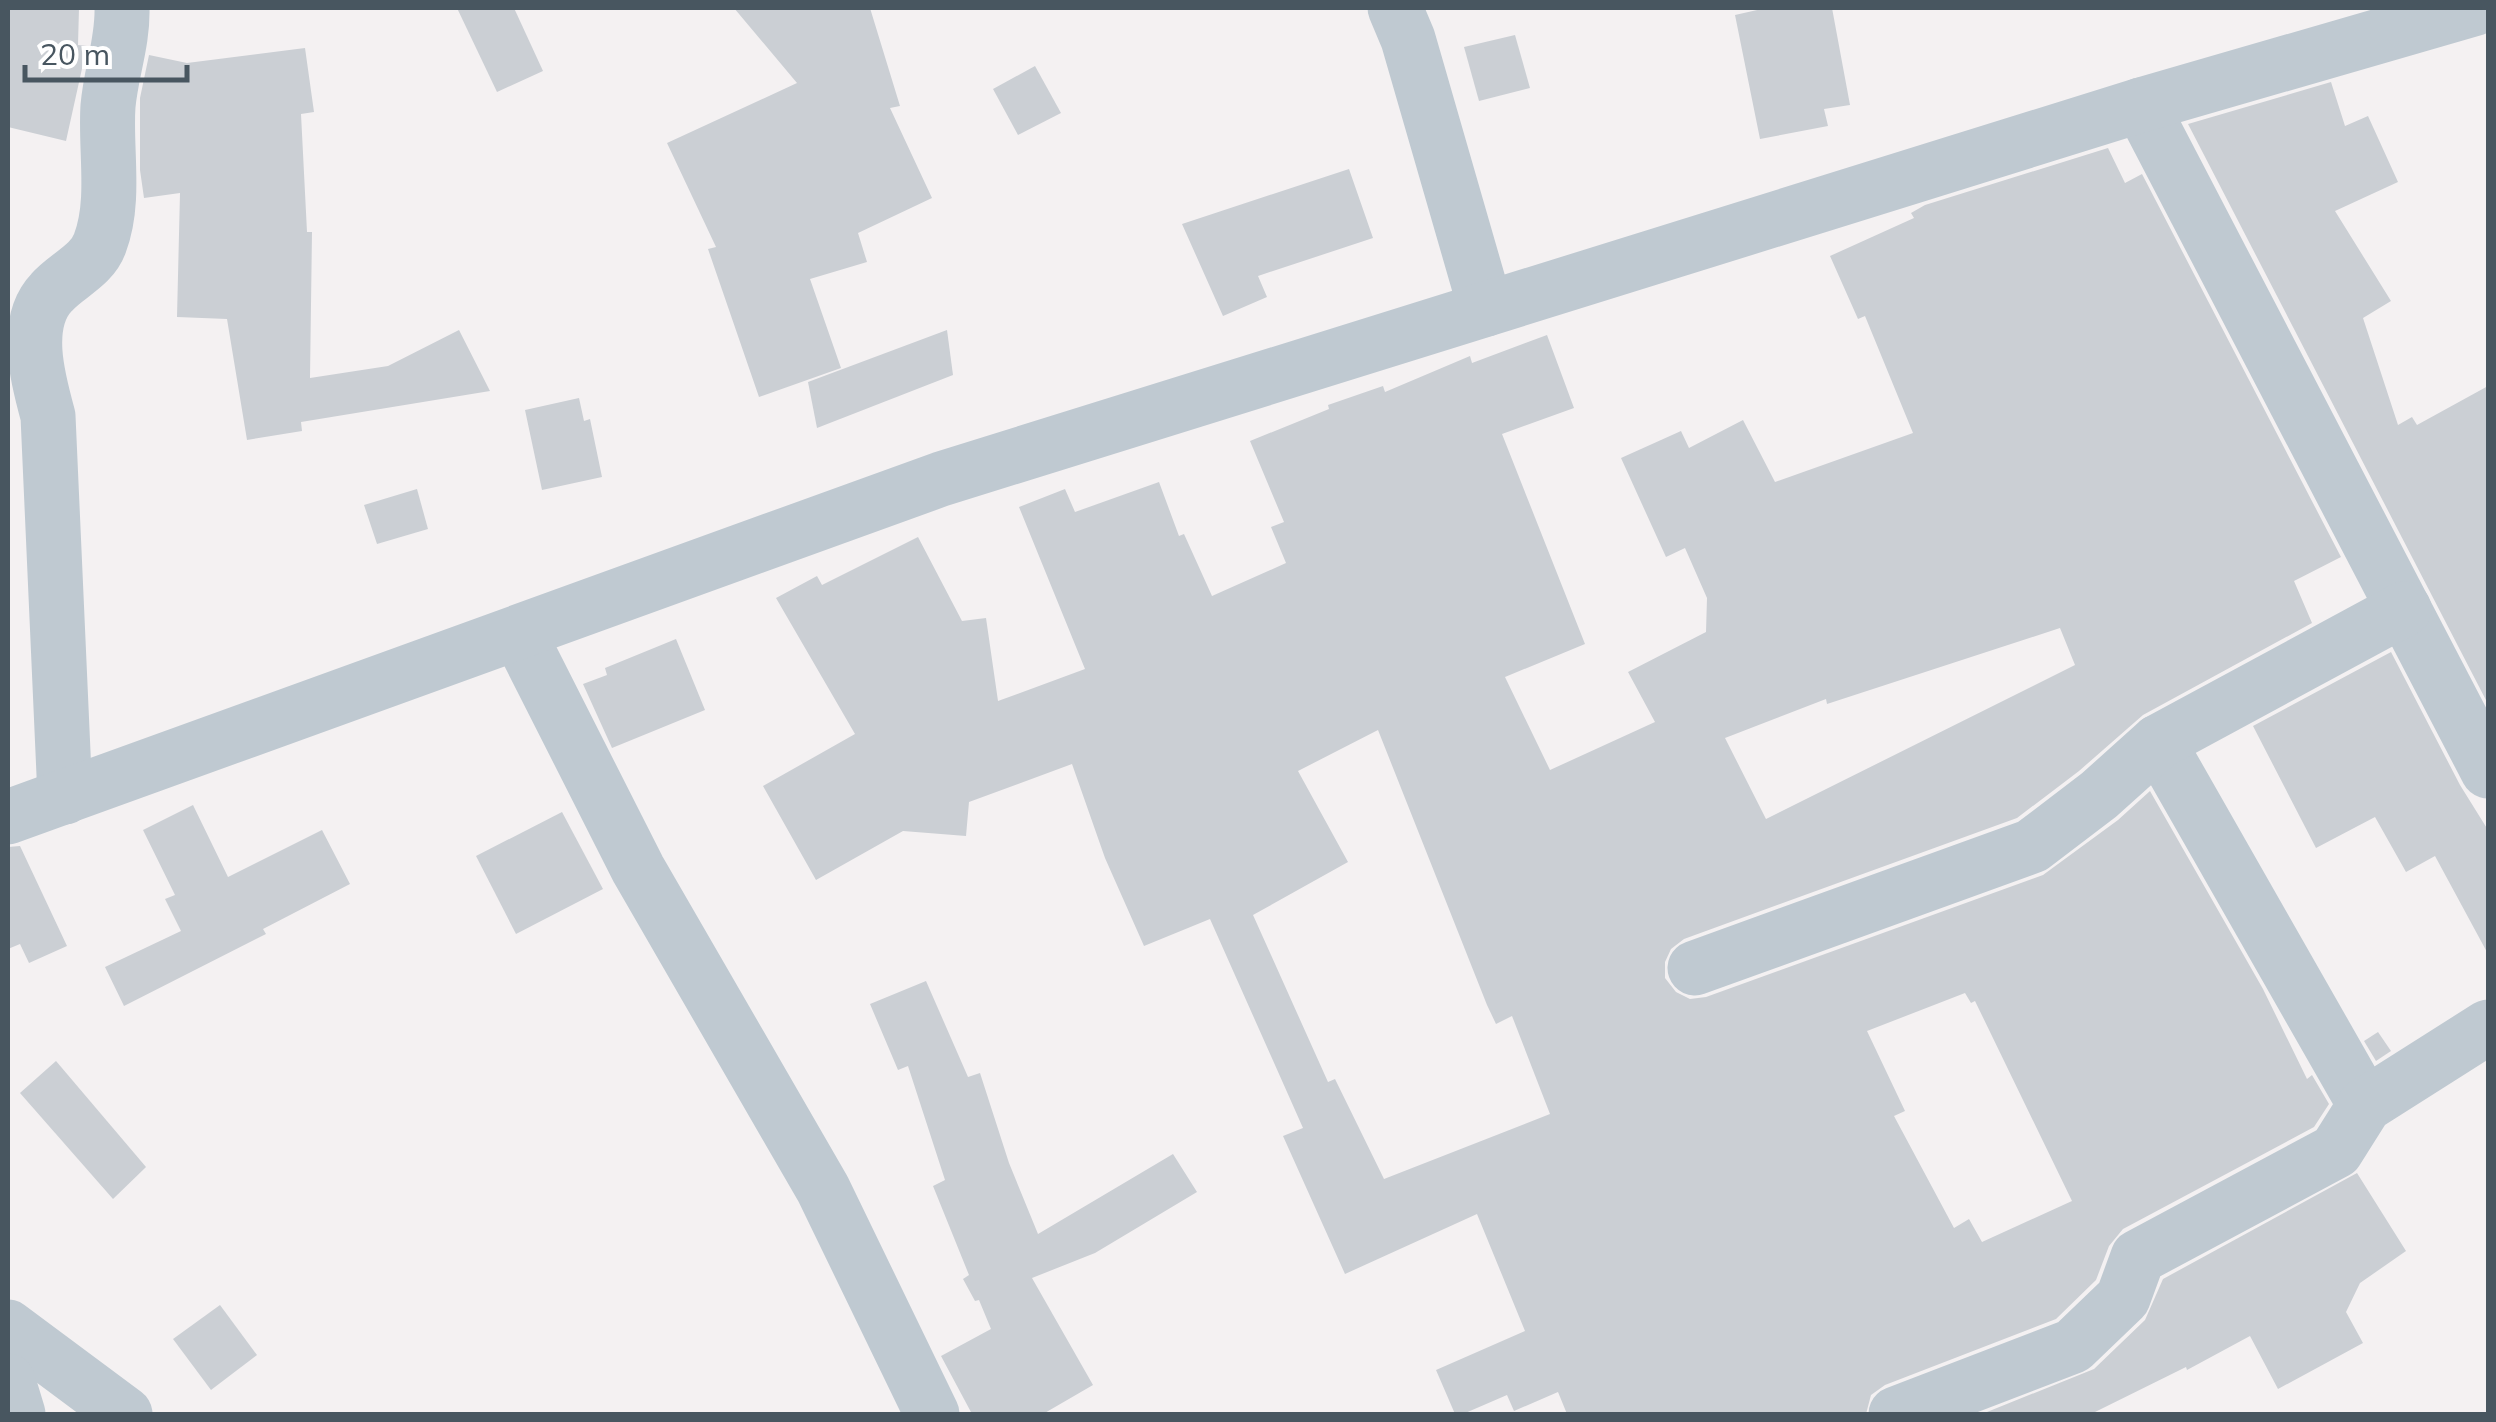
<svg xmlns="http://www.w3.org/2000/svg" width="2496" height="1422" viewBox="0 0 2496 1422" font-family="Mulish,sans-serif">
<style>
.building{fill:#cbcfd4;fill-rule:evenodd}
.lines{fill:none;stroke-linecap:round;stroke-linejoin:round}
.minor{stroke:#bfc9d1;stroke-width:55}
</style>
<rect width="100%" height="100%" fill="#f4f1f2"/>
<g class="building">
<polygon points="8,8 79,8 78,45 87,46 66,141 8,127"/>
<polygon points="457,8 514,8 543,71 497,92"/>
<polygon points="734,8 870,8 900,106 890,108 932,198 858,233 867,262 810,279 841,368 759,397 708,249 716,247 667,143 797,83"/>
<polygon points="1766,8 1832,8 1850,105 1824,109 1828,126 1760,139 1735,15"/>
<polygon points="1515,35 1530,88 1479,101 1464,47"/>
<polygon points="305,48 314,112 301,114 307,232 312,232 310,378 388,366 459,330 490,391 301,422 302,431 247,440 227,319 177,317 180,193 144,198 140,170 140,98 149,55 187,63"/>
<polygon points="1035,66 1061,113 1018,135 993,89"/>
<polygon points="2331,82 2345,126 2368,116 2398,182 2335,211 2391,301 2363,318 2398,425 2412,417 2417,425 2488,386 2488,704 2188,124"/>
<path d="M2108 148 2125 183 2142 174 2341 557 2294 581 2312 623 2143 715 2079 771 2017 818 1684 939 1671 949 1665 962V978L1676 992 1690 999 1706 997 2043 875 2118 820 2150 791 2263 989 2307 1079 2312 1075 2329 1104 2314 1127 2123 1229 2109 1246 2096 1280 2056 1319 1885 1385 1871 1395 1866 1414H1567L1558 1392 1514 1411 1507 1395 1463 1414H1455L1436 1370 1525 1331 1477 1214 1345 1274 1283 1136 1303 1128 1210 919 1144 946 1105 858 1072 764 969 802 966 836 903 831 816 880 763 786 855 734 776 598 817 576 822 585 918 537 962 621 986 618 998 701 1085 669 1019 507 1065 489 1075 512 1159 482 1179 536 1184 534 1212 596 1286 563 1271 527 1284 522 1250 441 1329 409 1328 405 1383 386 1385 392 1470 356 1472 363 1547 335 1574 408 1502 434 1585 644 1505 677 1550 770 1655 722 1628 672 1706 632 1707 598 1685 548 1666 557 1621 458 1681 431 1689 448 1743 420 1775 482 1913 433 1865 316 1858 319 1830 256 1914 218 1911 213 1925 205ZM2060 628 2075 665 1766 819 1725 738 1826 699 1827 704ZM1378 730 1487 1005 1496 1024 1512 1016 1550 1114 1384 1179 1335 1079 1328 1082 1253 915 1348 862 1298 771ZM1965 993 1971 1003 1975 1001 2072 1201 1982 1242 1969 1219 1954 1228 1894 1116 1905 1111 1867 1031Z"/>
<polygon points="1349,169 1373,238 1258,276 1267,297 1223,316 1182,224"/>
<polygon points="947,330 953,375 817,428 808,382"/>
<polygon points="579,398 584,421 590,419 602,477 542,490 525,410"/>
<polygon points="417,489 428,529 377,544 364,505"/>
<polygon points="676,639 705,710 612,748 583,684 607,675 605,668"/>
<polygon points="2391,652 2460,785 2488,830 2488,954 2435,856 2406,872 2375,817 2316,848 2253,726"/>
<polygon points="193,805 228,877 322,830 350,884 263,929 266,934 124,1006 105,967 181,931 165,899 175,895 143,830"/>
<polygon points="562,812 603,889 516,934 476,856"/>
<polygon points="20,846 67,946 29,963 20,944 8,949 8,847"/>
<polygon points="926,981 968,1077 980,1073 1009,1163 1038,1234 1173,1154 1197,1192 1095,1253 1032,1278 1093,1385 1043,1414 972,1414 941,1356 991,1329 979,1300 975,1301 963,1279 969,1275 933,1186 945,1180 908,1066 898,1070 870,1004"/>
<polygon points="2378,1032 2391,1051 2376,1061 2364,1041"/>
<polygon points="56,1061 146,1167 113,1199 20,1093"/>
<polygon points="2357,1173 2406,1251 2360,1283 2346,1312 2363,1343 2278,1389 2250,1336 2187,1370 2186,1367 2091,1414 1982,1414 2094,1369 2145,1320 2163,1279"/>
<polygon points="220,1305 257,1355 211,1390 173,1339"/>
</g>
<g class="lines">
<g class="minor">
<polyline points="1395,8 1408,39 1486,309"/>
<polyline points="2141,105 2488,771"/>
<polyline points="519,634 638,869 823,1189 932,1414"/>
<polyline points="2158,742 2365,1105"/>
<path d="M65 797 48 416C38 380 22 323 52 292 67 275 92 266 100 243 116 201 105 149 108 106 111 72 123 42 122 8"/>
<polyline points="8,817 941,479 2141,105 2476,8"/>
<polyline points="1695,968 2032,846 2099,795 2158,742 2404,609"/>
<polyline points="8,1327 125,1414"/>
<polyline points="8,1381 18,1414"/>
<polyline points="1896,1414 2073,1346 2123,1298 2138,1257 2336,1151 2365,1105 2488,1027"/>
</g>
</g>
<rect width="2496" height="1422" fill="none" stroke="#485660" stroke-width="20"/>
<path d="M25 65v15h162v-15" fill="none" stroke="#485660" stroke-width="5"/>
<text x="40" y="65" font-size="30" fill="#485660" stroke="#ffffff" stroke-width="8" paint-order="stroke">20 m</text>
</svg>
